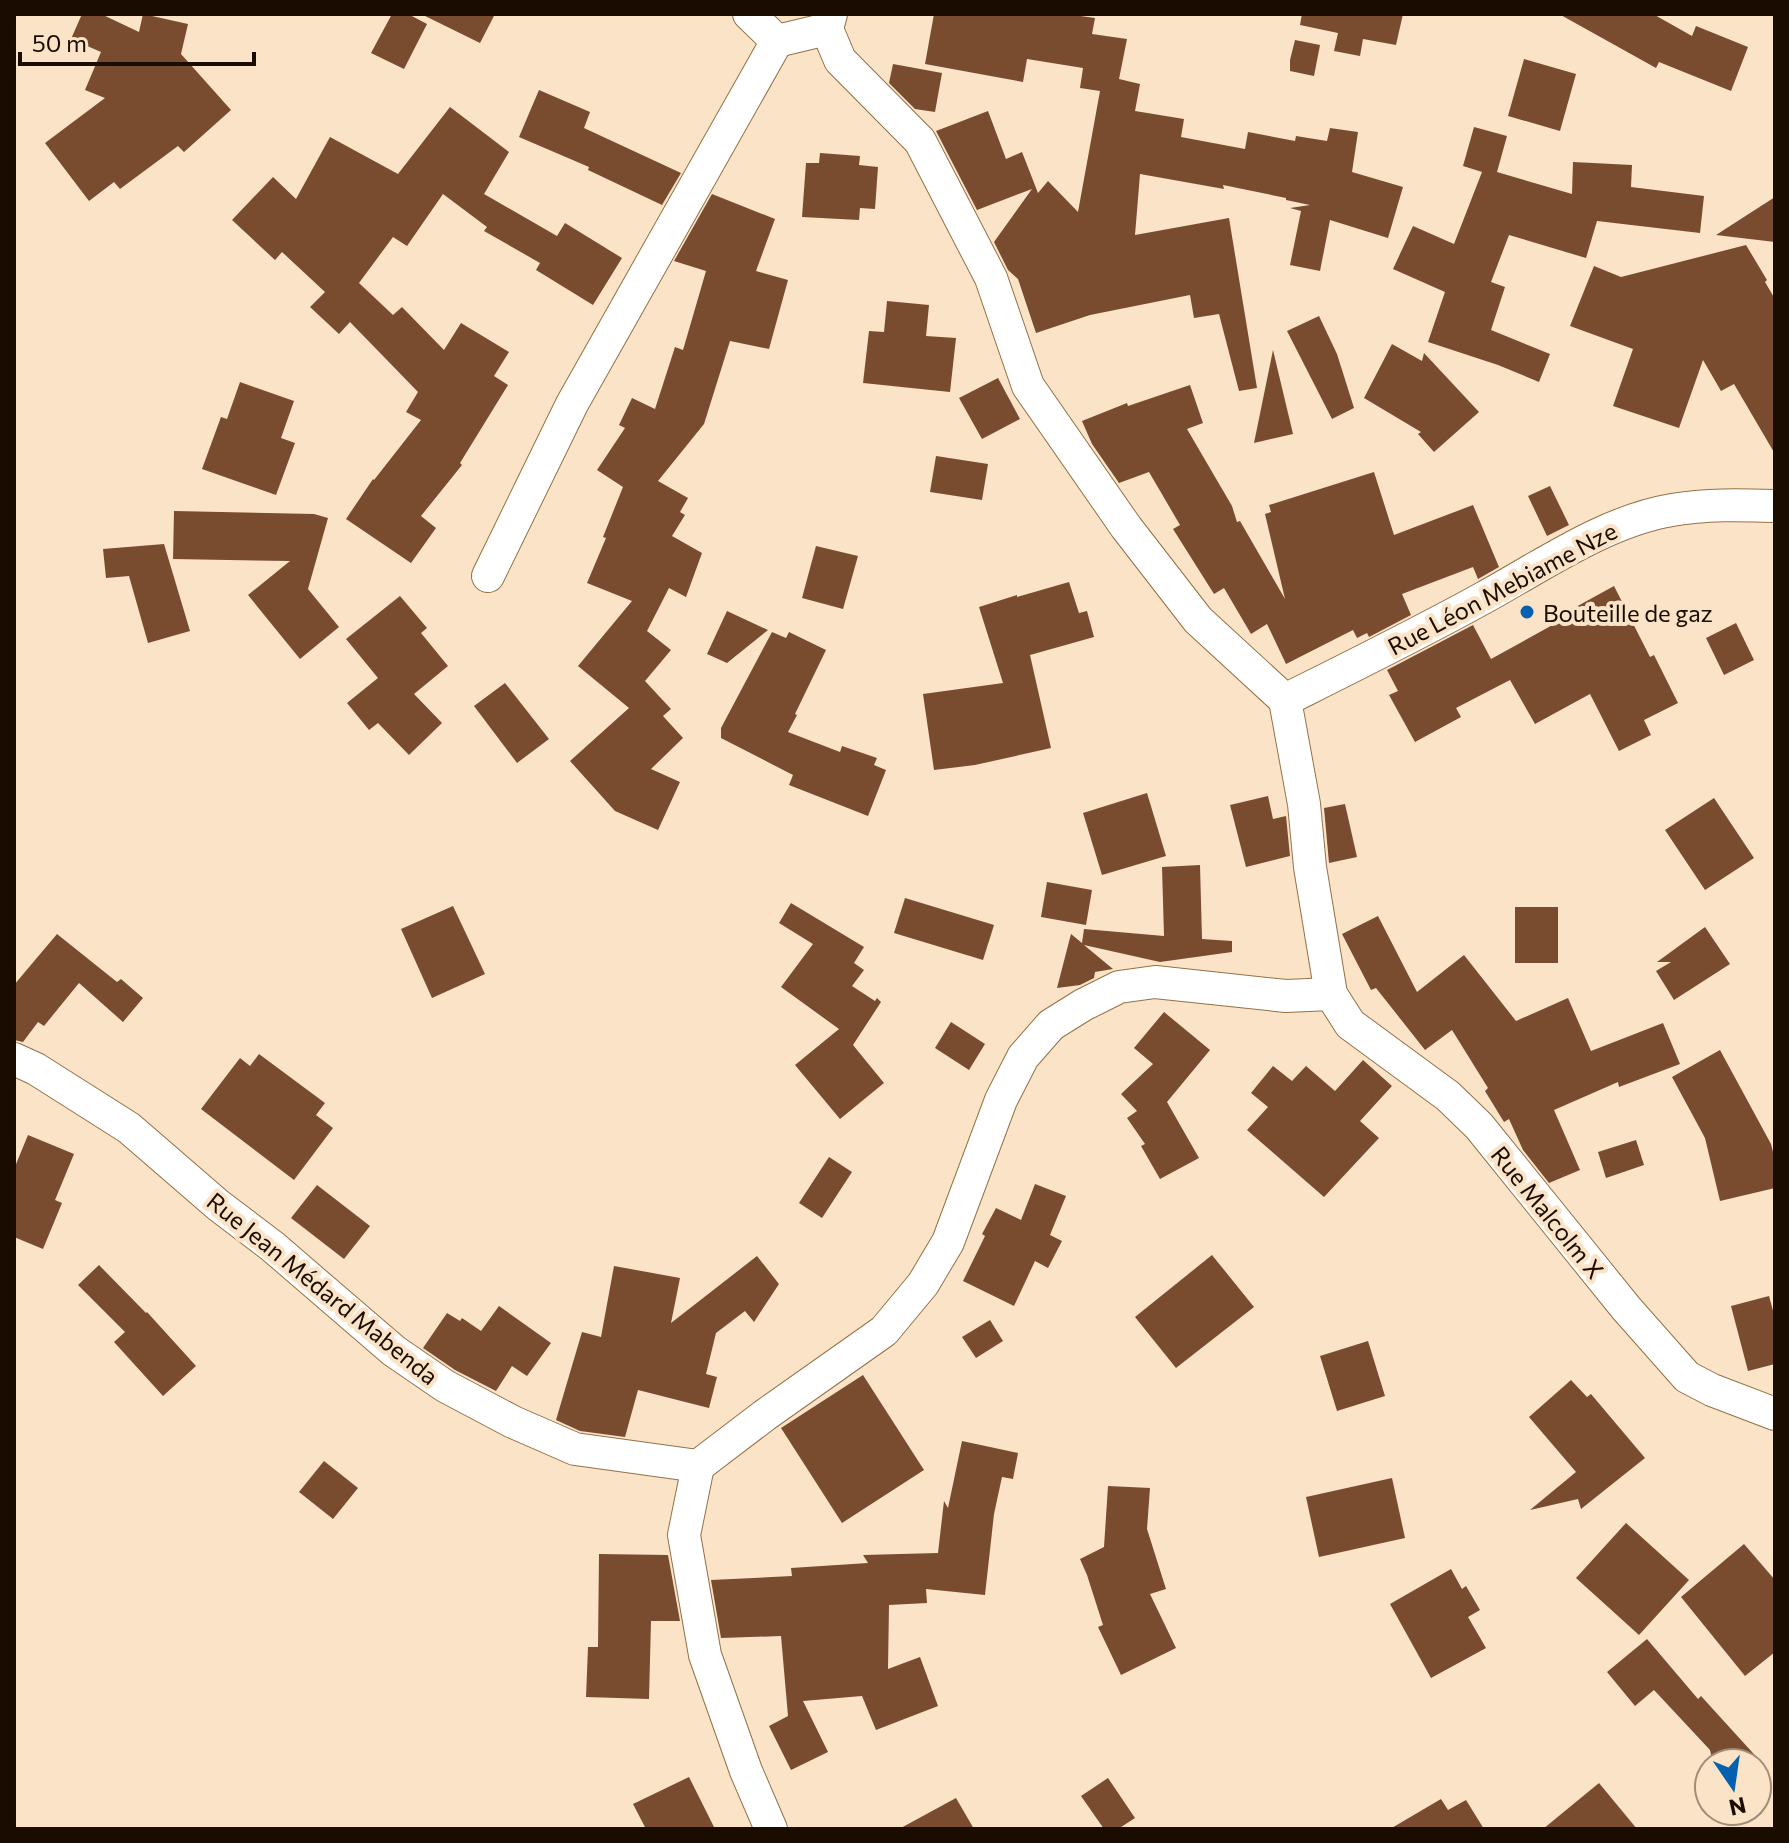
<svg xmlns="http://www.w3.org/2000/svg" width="1789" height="1843" viewBox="0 0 1789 1843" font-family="Commissioner,sans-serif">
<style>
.building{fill:#794c30}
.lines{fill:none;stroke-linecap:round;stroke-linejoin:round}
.minor-casing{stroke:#947145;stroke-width:34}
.minor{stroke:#fff;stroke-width:32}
.poi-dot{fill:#0461af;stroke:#fbe3c8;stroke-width:3}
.labels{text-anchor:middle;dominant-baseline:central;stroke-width:8;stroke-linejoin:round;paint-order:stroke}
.street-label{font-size:24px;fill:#1a0d00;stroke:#fbe3c8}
.poi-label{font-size:24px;fill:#1a0d00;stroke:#fbe3c8;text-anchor:start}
</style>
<rect width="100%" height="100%" fill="#fbe3c8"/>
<g class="building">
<polygon points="82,14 101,14 139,32 143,14 188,24 181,54 231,110 184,152 178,146 120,189 114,182 89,201 45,143 105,98 85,90 101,52 71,39"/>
<polygon points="392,14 408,14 427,24 404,69 371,53"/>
<polygon points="421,14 495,14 480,43"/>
<polygon points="934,14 1066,14 1095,18 1092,34 1127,39 1119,79 1140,84 1135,111 1184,119 1181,137 1245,149 1248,132 1295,141 1296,136 1327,141 1330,128 1358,132 1352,172 1403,187 1388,238 1330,220 1320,271 1290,265 1301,211 1290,208 1310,205 1286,200 1286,198 1223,185 1224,189 1140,174 1135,235 1229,218 1257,388 1239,391 1219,314 1194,318 1190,295 1090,315 1036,333 1018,279 1008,270 994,242 1032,189 977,210 936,131 988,111 1006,159 1022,152 1038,193 1048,181 1078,212 1100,91 1080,88 1083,68 1027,59 1023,82 925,64"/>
<polygon points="1302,14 1403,14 1396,45 1363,39 1360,56 1334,51 1338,33 1300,25"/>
<polygon points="1559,14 1653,14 1692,36 1696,26 1748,47 1731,91 1659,62 1656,68"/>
<polygon points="1295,40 1320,45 1314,76 1290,71 1290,60"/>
<polygon points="1524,59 1576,74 1560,131 1508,116"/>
<polygon points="893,64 942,73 935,112 915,109 889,83"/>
<polygon points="539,90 590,112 584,128 681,173 662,205 588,170 589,167 519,137"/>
<polygon points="450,107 509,152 484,194 557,236 565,223 622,258 593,305 536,270 540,263 484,231 487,227 443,194 407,246 393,237 359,283 393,315 402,307 444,350 461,323 509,352 494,376 508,385 460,463 462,465 421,516 436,528 411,563 346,519 373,479 374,480 421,420 406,412 418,392 350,322 339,334 310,307 325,292 282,252 275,260 232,220 273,177 296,199 330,137 398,174"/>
<polygon points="1474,127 1507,136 1497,172 1572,194 1573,162 1632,165 1631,187 1704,196 1700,233 1597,221 1586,258 1509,235 1491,282 1505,287 1491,330 1550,354 1539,382 1498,365 1428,342 1445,292 1393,269 1413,226 1454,244 1482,172 1463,166"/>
<polygon points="820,153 860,156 859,165 878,167 875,209 860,208 859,220 802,217 806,163 819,163"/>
<polygon points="712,194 775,219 756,271 788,280 769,349 730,341 704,424 658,481 688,498 680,512 685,515 672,536 702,553 686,597 669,588 647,631 671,650 645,681 671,709 663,716 683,738 651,769 680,782 658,830 615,811 570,761 629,708 578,666 632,601 587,583 606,538 603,537 623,487 597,470 625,428 619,425 632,398 655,409 675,347 683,350 706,271 674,261"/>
<polygon points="1775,197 1775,242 1716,235"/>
<polygon points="1746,245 1767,280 1765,282 1775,299 1775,454 1734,384 1721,391 1703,360 1679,428 1613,406 1633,349 1570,326 1594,266 1621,277"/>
<polygon points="887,301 929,305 926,336 956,338 950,392 863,383 869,331 884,332"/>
<polygon points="1319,316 1337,354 1354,408 1332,419 1287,331"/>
<polygon points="1392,344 1422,361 1424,353 1479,412 1434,452 1418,434 1421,432 1364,398"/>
<polygon points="1273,350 1293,434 1254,443"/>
<polygon points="998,378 1020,419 982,439 959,398"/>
<polygon points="240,382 294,401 281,438 295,443 276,495 202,469 221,417 227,419"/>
<polygon points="1190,385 1203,423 1187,429 1232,506 1237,522 1240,521 1285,599 1265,514 1271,512 1269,505 1374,472 1394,535 1473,505 1499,567 1478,579 1473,567 1402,594 1411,615 1369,637 1367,633 1357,638 1353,630 1286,664 1267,624 1251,634 1224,588 1214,594 1173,529 1180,525 1149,472 1119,483 1092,444 1082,421 1127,403 1128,406"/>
<polygon points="936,456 988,464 982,500 930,492"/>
<polygon points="1550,486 1569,525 1547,536 1528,496"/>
<polygon points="174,511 314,514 328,518 308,589 339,627 300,659 248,595 290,561 173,559"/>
<polygon points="164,544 190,631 148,643 129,576 106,578 103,549"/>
<polygon points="816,546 858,556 843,609 802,598"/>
<polygon points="1069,582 1079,613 1087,611 1094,637 1030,655 1051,748 975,765 934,770 923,694 1003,683 979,607 1017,595 1017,597"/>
<polygon points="1614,586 1650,657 1654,655 1678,703 1644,720 1651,735 1619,751 1590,694 1535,724 1510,680 1456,708 1461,717 1415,742 1389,695 1398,691 1387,670 1473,625 1491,659 1576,612 1574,608"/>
<polygon points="400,596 427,628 421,633 448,666 414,694 442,723 409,755 378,723 369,730 347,703 378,678 346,639"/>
<polygon points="727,611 768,630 727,663 707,654"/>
<polygon points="1736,623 1754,660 1724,675 1706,638"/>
<polygon points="772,632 786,638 789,632 826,650 795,714 797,715 788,732 840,752 842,746 877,758 874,765 886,770 868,816 789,785 793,775 721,738 721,728"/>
<polygon points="505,683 549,739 517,763 474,706"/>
<polygon points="1147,793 1166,856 1102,875 1083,813"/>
<polygon points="1268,796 1273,819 1286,816 1290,856 1246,867 1230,805"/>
<polygon points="1714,798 1754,858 1705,890 1665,830"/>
<polygon points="1345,804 1357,857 1329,863 1324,808"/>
<polygon points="1200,865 1202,939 1232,941 1232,952 1160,962 1084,945 1113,969 1095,972 1094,978 1080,985 1057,988 1071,934 1082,943 1084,929 1164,936 1162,867"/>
<polygon points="1047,882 1092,890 1086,925 1041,917"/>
<polygon points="905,898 994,925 983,960 894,933"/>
<polygon points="791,903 864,947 854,963 864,970 852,986 875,1001 877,998 881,1002 853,1045 884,1083 840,1119 795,1065 839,1029 781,987 813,944 779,923"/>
<polygon points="453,906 485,974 432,998 401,929"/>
<rect x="1515" y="907" width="43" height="56"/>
<polygon points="1378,916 1417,992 1464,955 1516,1021 1568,998 1591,1051 1663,1023 1680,1064 1619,1087 1618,1082 1554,1110 1580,1170 1549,1183 1523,1150 1509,1119 1504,1122 1485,1091 1488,1088 1452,1030 1425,1050 1376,988 1371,990 1342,934"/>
<polygon points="1705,927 1730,964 1674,1000 1656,971 1671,962 1657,962"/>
<polygon points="57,934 117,982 121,979 143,998 123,1022 79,983 44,1026 38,1022 23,1042 14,1040 14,985"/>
<polygon points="1164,1012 1210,1050 1167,1102 1199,1158 1160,1179 1141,1146 1145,1144 1127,1118 1137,1111 1121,1094 1153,1064 1134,1048"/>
<polygon points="951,1022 985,1044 969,1070 935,1048"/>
<polygon points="1720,1050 1771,1144 1775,1160 1775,1188 1720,1201 1705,1138 1672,1077"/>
<polygon points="259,1054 325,1103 316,1115 333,1128 294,1180 201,1109 240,1058 250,1066"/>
<polygon points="1363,1060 1392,1086 1360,1121 1379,1138 1324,1197 1247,1130 1268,1107 1251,1093 1273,1066 1292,1081 1306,1066 1335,1091"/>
<polygon points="28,1135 74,1154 55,1200 62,1203 43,1249 14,1237 14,1169"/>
<polygon points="1636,1140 1644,1165 1606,1178 1598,1152"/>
<polygon points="829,1157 852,1172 822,1218 799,1203"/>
<polygon points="1035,1184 1066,1196 1050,1235 1062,1241 1048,1268 1035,1261 1014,1306 963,1281 985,1236 982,1234 996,1208 1021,1220"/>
<polygon points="317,1185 370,1226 344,1259 291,1218"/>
<polygon points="1212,1255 1254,1307 1176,1368 1135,1317"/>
<polygon points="757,1256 779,1284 754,1322 745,1311 716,1333 706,1374 717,1377 709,1408 638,1390 625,1437 580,1431 556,1420 582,1332 601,1337 614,1266 680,1278 671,1323"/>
<polygon points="99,1265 146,1313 147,1312 196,1366 163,1396 114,1342 125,1332 78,1285"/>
<polygon points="1769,1296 1775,1318 1775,1364 1748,1371 1731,1306"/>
<polygon points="499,1306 551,1343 527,1376 512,1366 496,1391 455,1370 423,1348 447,1313 460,1321 462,1318 481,1331"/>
<polygon points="990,1320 1003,1341 976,1358 962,1337"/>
<polygon points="1368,1341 1385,1396 1337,1411 1320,1356"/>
<polygon points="863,1375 924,1470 842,1523 781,1428"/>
<polygon points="1571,1380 1587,1397 1591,1394 1645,1458 1581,1509 1578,1499 1530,1510 1576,1472 1529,1417"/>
<polygon points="962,1441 1018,1453 1013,1479 1002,1477 994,1514 985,1595 926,1589 927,1603 889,1605 888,1669 920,1657 938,1706 876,1730 862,1696 803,1701 828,1752 791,1770 769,1726 788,1716 781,1636 721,1638 711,1580 792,1576 791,1568 868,1563 863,1555 938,1553 944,1501 948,1508"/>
<polygon points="324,1461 358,1488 333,1519 299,1492"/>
<polygon points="1392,1478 1405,1538 1319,1557 1306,1497"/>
<polygon points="1108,1486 1150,1488 1147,1529 1166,1589 1150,1594 1176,1648 1121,1675 1098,1627 1103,1625 1087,1575 1080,1559 1104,1547"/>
<polygon points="1626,1523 1689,1580 1639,1635 1576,1578"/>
<polygon points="1744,1544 1775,1580 1775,1652 1745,1676 1681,1597"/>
<polygon points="599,1554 668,1555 680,1621 651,1621 649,1699 586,1697 588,1647 598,1647"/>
<polygon points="1451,1569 1462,1589 1466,1586 1480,1610 1468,1617 1486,1648 1431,1678 1390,1604"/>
<polygon points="1647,1639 1698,1699 1701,1696 1762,1763 1713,1763 1710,1750 1654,1690 1635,1706 1607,1672"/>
<polygon points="689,1777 715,1829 646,1829 633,1804"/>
<polygon points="1108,1778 1135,1818 1118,1829 1104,1829 1081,1796"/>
<polygon points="1599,1783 1637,1829 1543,1829"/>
<polygon points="956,1798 974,1829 899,1829"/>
<polygon points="1441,1799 1448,1810 1466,1800 1484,1829 1390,1829"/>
</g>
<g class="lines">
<defs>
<g id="minor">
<polyline points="749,14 777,41 827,29"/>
<polyline points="831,14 827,29 840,60 920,141 991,278 1028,386 1126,527 1198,620 1285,700 1304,804 1310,867 1331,994 1350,1024 1448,1096 1479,1126 1626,1308 1687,1377 1712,1390 1775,1414"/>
<polyline points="488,576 572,404 777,41"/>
<path d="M1285 700C1353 666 1420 633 1485 597 1543 565 1606 521 1672 510 1706 504 1741 505 1775 506"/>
<polyline points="14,1059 36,1069 129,1128 218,1205 272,1246 394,1351 445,1386 513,1422 575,1449 698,1466 765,1415 884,1331 923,1284 948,1242 1001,1100 1023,1057 1051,1025 1083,1005 1119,987 1155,982 1286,996 1331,994"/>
<polyline points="698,1466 684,1535 705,1655 746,1771 771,1829"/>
</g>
</defs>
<use href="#minor" class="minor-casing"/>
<use href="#minor" class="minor"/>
</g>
<circle class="poi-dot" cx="1527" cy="612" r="8"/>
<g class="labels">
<g class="street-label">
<text transform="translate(1502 588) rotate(-28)">Rue Léon Mebiame Nze</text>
<text transform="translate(1548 1212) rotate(51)">Rue Malcolm X</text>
<text transform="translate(323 1288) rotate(39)">Rue Jean Médard Mabenda</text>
</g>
<g class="poi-label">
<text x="1543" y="612">Bouteille de gaz</text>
</g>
</g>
<rect width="1789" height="1843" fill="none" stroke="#1a0d00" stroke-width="32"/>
<g transform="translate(1733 1787) rotate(167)"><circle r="38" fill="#fbe3c8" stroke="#a18d78" stroke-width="2"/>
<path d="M0-6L14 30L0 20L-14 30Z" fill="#0461af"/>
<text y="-12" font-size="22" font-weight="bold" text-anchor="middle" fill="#1a0d00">N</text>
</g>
<path d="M20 52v12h234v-12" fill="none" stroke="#1a0d00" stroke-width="4"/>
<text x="32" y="52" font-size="24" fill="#1a0d00" stroke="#fbe3c8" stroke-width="6" paint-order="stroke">50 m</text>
</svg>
